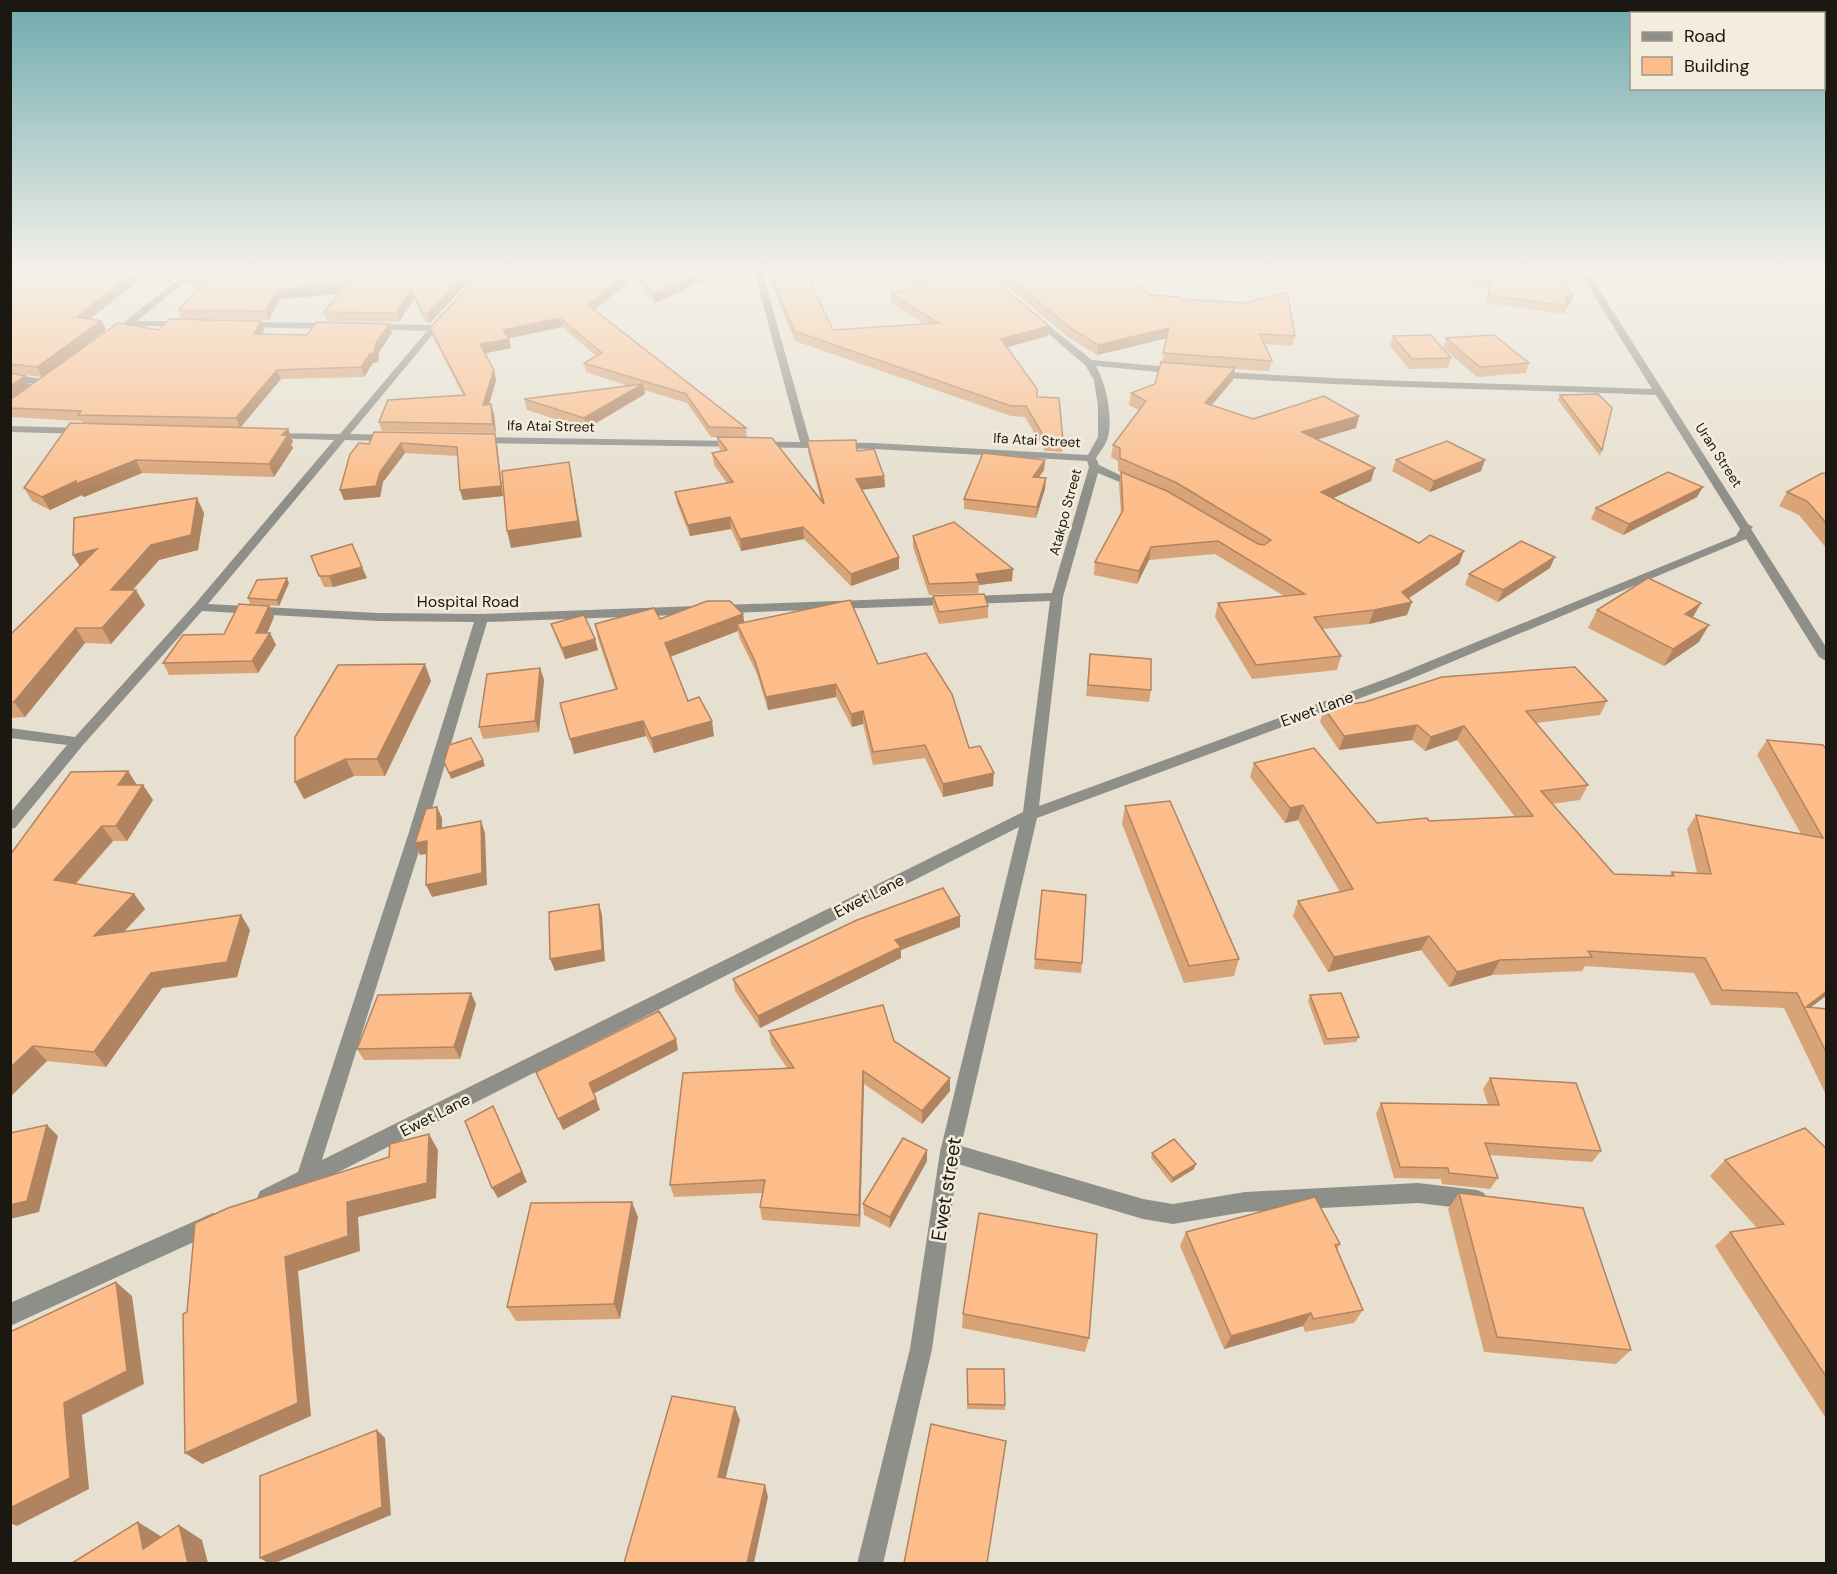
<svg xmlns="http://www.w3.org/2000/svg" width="1837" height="1574" viewBox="0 0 1837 1574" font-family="'DM Sans',sans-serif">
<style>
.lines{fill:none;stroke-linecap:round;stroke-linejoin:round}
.minor{fill:#8d8f88;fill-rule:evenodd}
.wall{fill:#d9a378}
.shaded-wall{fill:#b08461}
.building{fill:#fcbd8b;stroke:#b08461;stroke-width:1.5}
.labels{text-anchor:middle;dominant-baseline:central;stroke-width:5;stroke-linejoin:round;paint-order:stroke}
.far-street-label{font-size:14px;fill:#1b1812;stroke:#f4eddd}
.street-label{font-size:16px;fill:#1b1812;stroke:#f4eddd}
.near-street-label{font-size:20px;fill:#1b1812;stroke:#f4eddd}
</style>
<rect width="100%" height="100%" fill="#e7e0d0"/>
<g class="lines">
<g class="minor">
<polygon points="189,271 198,271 137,321 183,321 187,324 186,326 124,326 124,322"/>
<path d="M754 271H762L810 442 874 443 1088 455 1098 437V406L1094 380 1085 365 1030 318V314L1033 313 1092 360 1179 368 1184 371 1179 374 1096 366C1106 383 1113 417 1108 437 1106 444 1100 452 1096 458L1099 465 1143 486 1142 488H1134L1098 473 1063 597 1039 806 1391 677 1736 536 1740 529 1656 395C1509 389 1362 388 1215 377L1210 374 1215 371C1361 382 1506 383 1652 389L1579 271H1587L1748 524 1753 527 1751 529 1826 647V661L1819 657 1746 539 1401 683 1037 818 961 1146 1143 1199 1173 1204 1245 1192 1418 1183 1477 1190 1484 1193 1487 1200 1484 1207 1477 1210 1418 1203 1245 1212 1173 1224 1143 1219 958 1164 932 1349 883 1564H857L910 1349 940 1152 1019 827 313 1185 312 1188 267 1208 260 1205 257 1198 260 1191 298 1172 409 832 474 622 378 621 202 611 83 745 15 828 10 829V813L67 745 10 738V728L75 737 195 604 334 440 271 438 266 435 267 433 340 434 427 331 369 329V325L372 324 432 325 442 313 449 315 350 434 391 435 396 438 391 441 345 440 208 604 378 613 482 614 1052 593 1089 467 1087 461 874 449 475 443 470 440 475 437 800 442ZM1050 601 1023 812 322 1160 425 832 487 622Z"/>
<polygon points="243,322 333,323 337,326 333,329 240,327 239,325"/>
<polygon points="10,374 42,379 47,382 42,385 10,380"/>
<polygon points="10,426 85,428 90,431 85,434 10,432"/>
<polygon points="213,1213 220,1216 223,1223 220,1230 10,1326 10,1303"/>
</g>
</g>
<g class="wall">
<polygon points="10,271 186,271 169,283 137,282 90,319 101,321 106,330 42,377 10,373"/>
<polygon points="187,271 479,271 430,323 426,323 414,299 399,322 327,321 324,312 338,294 280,299 269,320 182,319 178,310 202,285 185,284 181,275"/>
<polygon points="483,271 723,271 655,303 634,277 595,310 746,428 747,438 821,500 808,452 807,441 857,451 884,476 885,487 862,490 899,557 899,569 851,586 804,539 741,551 731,529 690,536 677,503 675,492 727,483 714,465 712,453 721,451 719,448 717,437 711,437 687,403 644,390 645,394 586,429 527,410 524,399 629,386 586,372 584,363 596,356 562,327 509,338 511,348 484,353 494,370 496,380 489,405 494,414 496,433 382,431 379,422 463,395 433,337 430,328"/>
<polygon points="766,271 803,271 833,330 924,324 891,303 891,294 917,287 885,271 984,271 1049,326 1048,336 1007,347 1063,441 1062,452 1045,451 1025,417 1011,416 795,341"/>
<polygon points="989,271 1124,271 1150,295 1180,299 1295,336 1292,346 1265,344 1272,361 1269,371 1235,369 1233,380 1211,406 1253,419 1356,428 1317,439 1371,481 1333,498 1459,564 1408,598 1407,615 1369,624 1323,629 1341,656 1337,670 1252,679 1215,617 1218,603 1284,596 1215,554 1149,560 1137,584 1094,575 1095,562 1121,514 1119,484 1121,472 1118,471 1118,461 1111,457 1113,445 1139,410 1129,405 1131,393 1155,384 1162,362 1167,338 1097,355 1068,337"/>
<polygon points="1443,271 1559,271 1573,296 1570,304 1567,304 1568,306 1565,314 1486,303 1488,288 1441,277"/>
<polygon points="389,324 392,333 379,352 378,362 373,363 364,377 281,379 240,428 288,429 293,442 291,444 293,448 274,477 142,473 84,497 82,495 50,510 32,501 24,488 83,423 81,421 10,417 10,373 30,385 159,330 264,330 262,334 307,335"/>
<polygon points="1393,336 1451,358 1448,368 1409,369 1390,346"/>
<polygon points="1446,338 1529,363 1526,373 1477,377 1443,348"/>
<polygon points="1560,395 1602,450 1600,456 1558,400"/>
<polygon points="374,432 497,444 503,496 463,500 460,490 458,456 405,453 383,482 380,497 344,500 340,490 369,444"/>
<polygon points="1045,460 1044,470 1039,477 1046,478 1045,489 1036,518 964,509 964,499"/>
<polygon points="1396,460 1481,471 1430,492 1392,471"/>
<polygon points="1827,474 1827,549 1799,515 1779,506 1787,492"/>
<polygon points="1697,497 1623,535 1591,519 1596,508"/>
<polygon points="204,513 198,550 159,560 133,590 145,605 111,644 85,643 25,717 10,718 10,635 80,566 73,555"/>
<polygon points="913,536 1012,581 979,585 978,593 929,595 913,547"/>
<polygon points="311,556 367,578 333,587 324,587"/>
<polygon points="1550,568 1498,602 1465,585 1469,574"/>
<polygon points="289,583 279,606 250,604 248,598"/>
<polygon points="933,596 988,606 988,618 939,624 933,608"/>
<polygon points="1701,603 1693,617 1699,642 1664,666 1588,628 1597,610"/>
<polygon points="269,606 274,617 267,633 270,633 276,645 258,673 169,675 163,663 224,634"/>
<polygon points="743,614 744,622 878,664 969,748 993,786 943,797 925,758 873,765 863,724 852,727 836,697 768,710 757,674 739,637 738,631 670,657 688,701 714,736 654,753 646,736 574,754 615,689 598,639 595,624 660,619"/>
<polygon points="551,624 595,639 598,650 565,659 555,635"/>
<polygon points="1090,654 1151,690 1149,702 1086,696"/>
<polygon points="540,668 544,680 539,732 483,739 479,727"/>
<polygon points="431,681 385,776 354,776 304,799 295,782"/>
<polygon points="1607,701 1600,715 1536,723 1588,785 1580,800 1552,804 1614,874 1669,876 1672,872 1697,873 1687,829 1696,815 1801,834 1757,755 1767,740 1827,750 1827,995 1811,1007 1827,1009 1827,1097 1784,1008 1711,1005 1694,973 1585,966 1582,971 1492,975 1449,987 1421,950 1328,972 1293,916 1298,901 1340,892 1298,820 1285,823 1250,777 1254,763 1377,823 1429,821 1515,817 1457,740 1425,751 1412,740 1339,750 1320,722 1324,708"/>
<polygon points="128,771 137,785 143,785 153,800 127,841 113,841 76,884 134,894 145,909 124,932 241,915 250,930 237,977 162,988 106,1067 47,1061 10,1097 10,855"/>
<polygon points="1125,806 1239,959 1234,976 1184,983 1122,824"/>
<polygon points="1042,890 1082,963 1081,973 1034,969"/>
<polygon points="960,916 960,927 901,950 901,958 760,1028 735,991 733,979"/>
<polygon points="1310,995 1359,1037 1356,1042 1324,1045 1308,1001"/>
<polygon points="476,1004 460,1059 364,1060 357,1049"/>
<polygon points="769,1031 894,1041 950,1091 922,1124 864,1084 860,1227 762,1220 760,1207 762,1193 674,1197 670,1185 787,1068 771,1044"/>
<polygon points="1490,1078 1601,1151 1592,1162 1489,1155 1498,1178 1490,1189 1442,1184 1441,1179 1394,1178 1376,1114 1381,1103 1488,1105 1483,1089"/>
<polygon points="1827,1149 1827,1420 1715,1246 1730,1232 1757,1228 1710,1176 1725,1160"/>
<polygon points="927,1150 927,1161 890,1228 864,1215 863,1204"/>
<polygon points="1152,1153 1194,1169 1171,1183 1151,1158"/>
<polygon points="1459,1193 1631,1350 1616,1364 1484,1352 1448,1209"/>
<polygon points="638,1217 620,1319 516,1321 507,1307"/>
<polygon points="1186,1232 1340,1244 1337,1250 1363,1310 1354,1323 1305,1332 1303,1326 1224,1349 1180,1246"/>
<polygon points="963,1314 1089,1338 1085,1352 962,1328"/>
<polygon points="967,1373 1005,1405 1005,1410 967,1409"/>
</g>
<g class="shaded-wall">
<polygon points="170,271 186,271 169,283 165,275"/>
<polygon points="469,271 479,271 430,323 427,314"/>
<polygon points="631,271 633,271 634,277 590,314 588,305"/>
<polygon points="704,271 723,271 655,303 654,294"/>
<polygon points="133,273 137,282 81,326 77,317"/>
<polygon points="346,284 349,293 280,299 269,320 266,311 277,290"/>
<polygon points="411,290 414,299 399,322 396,313"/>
<polygon points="1564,296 1573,296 1570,304 1561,304"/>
<polygon points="560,318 562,327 506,339 503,330"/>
<polygon points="101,321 106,330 42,377 37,367"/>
<polygon points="261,321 264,330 258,343 254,334"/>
<polygon points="389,324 392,333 379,352 378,362 373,363 364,377 361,367"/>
<polygon points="1049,326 1048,336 1001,349 1001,339"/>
<polygon points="1169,328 1167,338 1097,355 1098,345"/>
<polygon points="509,339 511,348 482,354 480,344"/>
<polygon points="1235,368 1233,380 1202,416 1205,403"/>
<polygon points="277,370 281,379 240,428 236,418"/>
<polygon points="494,370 496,380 486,415 483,405"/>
<polygon points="25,376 30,385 10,400 10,386"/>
<polygon points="643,384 645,394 586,429 584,418"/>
<polygon points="491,404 494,414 496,433 493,424"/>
<polygon points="1359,416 1356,428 1299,445 1302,432"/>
<polygon points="288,429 293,442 291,444 293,448 274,477 269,464 282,435"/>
<polygon points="495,434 497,444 503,496 463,500 460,490"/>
<polygon points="401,443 405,453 383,482 380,497 344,500 340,490 380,472"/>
<polygon points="136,460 142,473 84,497 82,495 50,510 42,497 76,481"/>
<polygon points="1045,460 1044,470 1032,487 1033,477"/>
<polygon points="1485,460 1481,471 1430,492 1434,481"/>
<polygon points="569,462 572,478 582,537 511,548 507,531"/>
<polygon points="1375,468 1371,481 1318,505 1321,492"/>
<polygon points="884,476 885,487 857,490 856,479"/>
<polygon points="1046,478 1045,489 1036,518 1037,507"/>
<polygon points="1703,487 1697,497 1623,535 1629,524"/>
<polygon points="197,498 204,513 198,550 159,560 119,605 111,590 151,545"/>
<polygon points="730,517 731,529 690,536 688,525"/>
<polygon points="803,527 804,539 741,551 740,539"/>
<polygon points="1151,547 1149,560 1137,584 1139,571"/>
<polygon points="97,549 82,570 73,555"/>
<polygon points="1464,551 1459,564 1399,605 1412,602 1407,615 1369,624 1374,610"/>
<polygon points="899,557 899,569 851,586 851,574"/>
<polygon points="1555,557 1550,568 1498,602 1503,590"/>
<polygon points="362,567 367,578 333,587 329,576"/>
<polygon points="1013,569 1012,581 979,585 979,582 976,574"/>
<polygon points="287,578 289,583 279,606 277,600"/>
<polygon points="136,590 145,605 111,644 102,628"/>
<polygon points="1701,603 1691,620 1685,614"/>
<polygon points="269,606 274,617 262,645 256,633"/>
<polygon points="743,614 745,628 737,624 738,631 667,658 665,643"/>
<polygon points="1709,625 1699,642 1664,666 1673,649"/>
<polygon points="76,628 85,643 25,717 14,702"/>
<polygon points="270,633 276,645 258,673 252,661"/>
<polygon points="595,639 598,650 565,659 562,648"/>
<polygon points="425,664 431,681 385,776 377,759"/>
<polygon points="540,668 544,680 539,732 535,721"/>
<polygon points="836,684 836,697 768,710 766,697"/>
<polygon points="863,711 863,724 852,727 851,714"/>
<polygon points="643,721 646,736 574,754 570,739"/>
<polygon points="712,721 714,736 654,753 651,738"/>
<polygon points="1417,725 1412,740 1339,750 1344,736"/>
<polygon points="1464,726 1457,740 1425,751 1431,737"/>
<polygon points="346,759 354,776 304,799 295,782"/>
<polygon points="483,760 485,766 451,779 449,773"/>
<polygon points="128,771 138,787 118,785"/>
<polygon points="994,773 993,786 943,797 943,784"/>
<polygon points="143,785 153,800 127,841 116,826"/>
<polygon points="1303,805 1298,820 1285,823 1290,808"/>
<polygon points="437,807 442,818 442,841 437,829"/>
<polygon points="481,821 485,833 487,885 432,897 426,885"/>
<polygon points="102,826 113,841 65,895 54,880"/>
<polygon points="427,841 432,853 420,855 415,843"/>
<polygon points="134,894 145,909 106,951 94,936"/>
<polygon points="599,904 602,915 605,961 555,971 550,959"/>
<polygon points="241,915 250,930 237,977 162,988 106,1067 94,1052 151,973"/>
<polygon points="960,916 960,927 901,950 901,958 760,1028 758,1016 895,940"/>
<polygon points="1429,936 1421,950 1328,972 1334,957"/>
<polygon points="1500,960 1492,975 1449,987 1457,972"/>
<polygon points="1827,991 1827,995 1806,1011 1806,1007"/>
<polygon points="471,993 476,1004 460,1059 454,1047"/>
<polygon points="676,1039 678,1050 593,1094 589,1083"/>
<polygon points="33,1046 47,1061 10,1097 10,1068"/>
<polygon points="863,1071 864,1084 860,1227 859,1215"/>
<polygon points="950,1078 950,1091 922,1124 922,1111"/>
<polygon points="596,1099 600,1110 563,1130 558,1119"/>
<polygon points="493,1106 527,1182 498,1198 492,1188"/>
<polygon points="47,1125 58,1136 39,1212 10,1219 10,1205"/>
<polygon points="429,1134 438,1150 436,1198 358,1217 360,1251 298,1271 311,1416 202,1464 185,1453 285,1257 347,1202"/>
<polygon points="927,1150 927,1161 890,1228 890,1217"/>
<polygon points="1196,1164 1194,1169 1171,1183 1173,1178"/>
<polygon points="632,1202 638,1217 620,1319 614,1304"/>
<polygon points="116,1282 132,1296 144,1384 82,1415 89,1489 17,1526 10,1523 10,1508 64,1403"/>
<polygon points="1311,1313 1303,1326 1224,1349 1231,1336"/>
<polygon points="735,1407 740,1420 723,1489 718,1477"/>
<polygon points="377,1430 385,1438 391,1515 275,1563 268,1563 260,1558"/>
<polygon points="765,1485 768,1497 754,1563 747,1563"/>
<polygon points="138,1522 162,1537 143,1549"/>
<polygon points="179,1525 202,1540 208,1563 188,1563"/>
</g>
<g class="building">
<polygon points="10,271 170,271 165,275 133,273 77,317 101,321 37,367 10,364"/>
<polygon points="187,271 469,271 427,314 423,314 411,290 396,313 324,312 346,284 277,290 266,311 178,310 209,277 181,275"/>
<polygon points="483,271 631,271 588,305 746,428 709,427 686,394 584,363 602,353 560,318 503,330 509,339 480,344 494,370 483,405 491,404 493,424 379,422 388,400 465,395 430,328"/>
<polygon points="635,271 704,271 654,294"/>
<polygon points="769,271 803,271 806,272 833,330 939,323 891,294 930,284 903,271 984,271 1049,326 1001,339 1037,389 1037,397 1059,398 1063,441 1046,440 1026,406 1011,406 794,331"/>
<polygon points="1001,271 1124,271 1150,295 1180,297 1180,299 1246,303 1287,292 1295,336 1260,334 1272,361 1163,353 1169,328 1098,345 1069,327"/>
<polygon points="1449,271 1559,271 1573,296 1564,296 1568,306 1488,295 1491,280"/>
<polygon points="169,319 261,321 254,334 307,335 317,322 389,324 376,343 374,353 370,354 361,367 277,370 236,418 78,415 81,411 10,408 10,400 118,323 159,330"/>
<polygon points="1431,335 1451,358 1412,359 1393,336"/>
<polygon points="1494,335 1529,363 1480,367 1446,338"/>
<polygon points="1161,362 1235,368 1205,403 1253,419 1324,396 1359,416 1302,432 1375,468 1321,492 1419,543 1430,535 1464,551 1402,592 1412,602 1374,610 1314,617 1341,656 1256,665 1218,603 1305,594 1218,541 1151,547 1139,571 1095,562 1123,510 1121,472 1167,491 1258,544 1264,545 1271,540 1177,483 1120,458 1120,448 1113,445 1146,401 1131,393 1155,384"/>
<polygon points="10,373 25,376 10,386"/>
<polygon points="643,384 584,418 524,399"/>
<polygon points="1598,394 1612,408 1602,450 1560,395"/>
<polygon points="70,423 288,429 282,435 288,435 269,464 136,460 76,484 76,481 42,497 24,488"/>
<polygon points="374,432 495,434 501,486 460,490 457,447 401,443 380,472 376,486 340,490 350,454 359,443 369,444"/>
<polygon points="717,437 772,438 824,504 807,441 856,440 857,451 874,449 884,476 856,479 899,557 851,574 803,527 740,539 730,517 688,525 675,492 733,482 712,453 727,450"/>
<polygon points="1447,441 1485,460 1434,481 1396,460"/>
<polygon points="983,453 1045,460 1033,477 1046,478 1037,507 964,499"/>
<polygon points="569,462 578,521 507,531 502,471"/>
<polygon points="1668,472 1703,487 1629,524 1596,508"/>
<polygon points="1822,473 1827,474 1827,524 1807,501 1787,492"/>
<polygon points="197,498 191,535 151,545 111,590 136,590 102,628 76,628 14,702 10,702 10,635 97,549 73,555 74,518"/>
<polygon points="954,522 1013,569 976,574 979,582 929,584 913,536"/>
<polygon points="1521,541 1555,557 1503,590 1469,574"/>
<polygon points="352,544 362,567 329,576 319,576 311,556"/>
<polygon points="287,578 277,600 248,598 257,580"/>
<polygon points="1648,578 1701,603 1685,614 1709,625 1673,649 1597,610"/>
<polygon points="984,594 988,606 939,612 933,596"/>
<polygon points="850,600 878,664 926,653 952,694 969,748 980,746 994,773 943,784 925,745 873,752 863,711 851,714 836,684 766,697 755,661 737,624"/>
<polygon points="707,601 730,601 743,614 665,643 688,701 699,697 712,721 651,738 643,721 570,739 560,703 617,689 595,624 654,608 660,619"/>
<polygon points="239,604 269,606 256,633 270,633 252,661 163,663 183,635 224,634"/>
<polygon points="584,615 595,639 562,648 551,624"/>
<polygon points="1090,654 1151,659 1151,690 1088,685"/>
<polygon points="425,664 377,759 346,759 295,782 295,737 338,665"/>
<polygon points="1575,667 1607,701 1526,711 1588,785 1541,791 1614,874 1674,876 1672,872 1711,874 1696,815 1823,838 1767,740 1823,745 1827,750 1827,991 1806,1007 1827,1009 1827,1054 1797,993 1722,990 1705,958 1588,951 1592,957 1500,960 1457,972 1429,936 1334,957 1298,901 1353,889 1303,805 1290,808 1254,763 1314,748 1377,823 1427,818 1429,821 1533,816 1464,726 1431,737 1417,725 1344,736 1324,708 1365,702 1442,677"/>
<polygon points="540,668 535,721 479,727 487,674"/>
<polygon points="471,738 483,760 449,773 444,762 449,745"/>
<polygon points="128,771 118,785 143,785 116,826 102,826 54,880 134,894 94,936 241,915 227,962 151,973 94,1052 33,1046 10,1068 10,855 71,772"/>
<polygon points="1170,801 1239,959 1189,966 1125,806"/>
<polygon points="437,807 437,829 481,821 482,873 426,885 427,841 415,843 426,809"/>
<polygon points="943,888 960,916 895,940 901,947 758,1016 733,979 857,920"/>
<polygon points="1042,890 1086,895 1082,963 1035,959"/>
<polygon points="599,904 602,950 550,959 549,912"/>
<polygon points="471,993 454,1047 357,1049 378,995"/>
<polygon points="1341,993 1359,1037 1327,1039 1310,995"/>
<polygon points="883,1005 894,1041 950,1078 922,1111 863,1071 859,1215 760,1207 765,1180 670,1185 683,1073 794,1068 769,1031"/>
<polygon points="659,1011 676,1039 589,1083 596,1099 558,1119 536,1072"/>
<polygon points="1490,1078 1576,1083 1601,1151 1485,1143 1498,1178 1449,1173 1448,1168 1400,1167 1381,1103 1499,1105"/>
<polygon points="493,1106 522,1172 492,1188 465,1121"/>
<polygon points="47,1125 27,1201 10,1205 10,1133"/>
<polygon points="1805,1128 1827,1149 1827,1378 1730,1232 1784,1224 1725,1160"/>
<polygon points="429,1134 427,1183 347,1202 348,1236 285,1257 298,1403 185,1453 183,1314 187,1312 195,1223 228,1208 389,1157 390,1144"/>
<polygon points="903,1138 927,1150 890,1217 863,1204"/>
<polygon points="1174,1139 1196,1164 1173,1178 1152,1153"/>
<polygon points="1459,1193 1583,1208 1631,1350 1497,1337"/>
<polygon points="1315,1197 1340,1244 1335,1245 1363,1310 1313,1319 1311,1313 1231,1336 1186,1232"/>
<polygon points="632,1202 614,1304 507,1307 531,1203"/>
<polygon points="979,1213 1097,1234 1089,1338 963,1314"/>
<polygon points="116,1282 127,1371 64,1403 70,1478 10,1508 10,1332"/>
<polygon points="967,1369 1004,1369 1005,1405 968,1404"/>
<polygon points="672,1396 735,1407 718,1477 765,1485 747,1563 624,1563"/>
<polygon points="931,1424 1006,1441 987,1563 904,1563"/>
<polygon points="377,1430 382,1507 260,1558 260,1476"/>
<polygon points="138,1522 143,1549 179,1525 188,1563 72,1563"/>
</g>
<linearGradient id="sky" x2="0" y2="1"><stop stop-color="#6eaaad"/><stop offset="0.55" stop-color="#f4f1ea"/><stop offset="1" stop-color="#f4f1ea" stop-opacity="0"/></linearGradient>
<rect width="1837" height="491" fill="url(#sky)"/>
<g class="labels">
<g class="far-street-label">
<text transform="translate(551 426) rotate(1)">Ifa Atai Street</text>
<text transform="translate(1037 440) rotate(3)">Ifa Atai Street</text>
<text transform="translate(1719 455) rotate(57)">Uran Street</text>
<text transform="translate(1065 512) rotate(-75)">Atakpo Street</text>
</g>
<g class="street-label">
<text x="468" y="601">Hospital Road</text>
<text transform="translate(1317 709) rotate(-20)">Ewet Lane</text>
<text transform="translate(869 896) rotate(-27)">Ewet Lane</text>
<text transform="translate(435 1115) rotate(-27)">Ewet Lane</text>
</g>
<g class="near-street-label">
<text transform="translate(946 1189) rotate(-81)">Ewet street</text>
</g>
</g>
<rect width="1837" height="1574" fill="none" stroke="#1b1812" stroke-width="24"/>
<rect x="1630" y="12" width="195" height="78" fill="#f4eddd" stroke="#9d988c" stroke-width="1.5"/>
<rect x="1642" y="32" width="30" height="9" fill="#8d8f88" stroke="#9d988c" stroke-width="1.5"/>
<text x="1684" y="42" font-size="18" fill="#1b1812">Road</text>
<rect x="1642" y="57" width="30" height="18" fill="#fcbd8b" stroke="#9d988c" stroke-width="1.5"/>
<text x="1684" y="72" font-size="18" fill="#1b1812">Building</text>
</svg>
